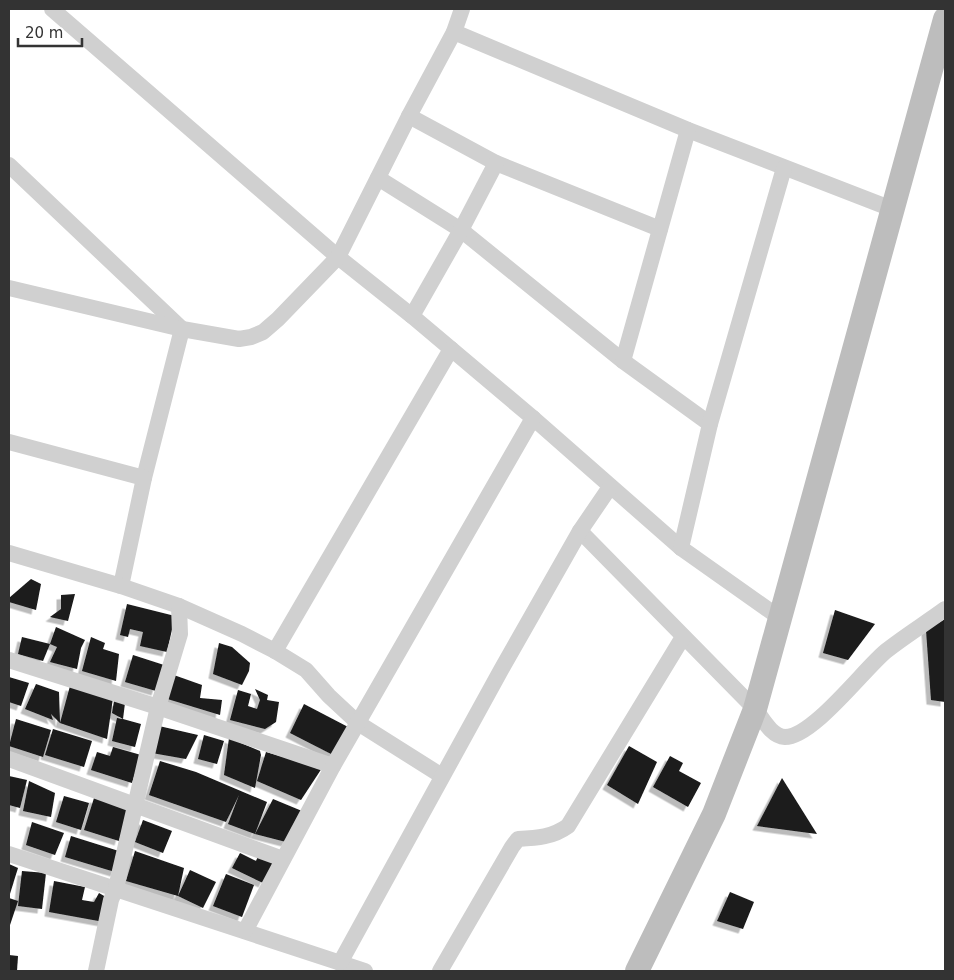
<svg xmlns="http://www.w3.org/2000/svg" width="954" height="980" viewBox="0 0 954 980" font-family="'DejaVu Sans',sans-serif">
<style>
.building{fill:#1a1a1a;filter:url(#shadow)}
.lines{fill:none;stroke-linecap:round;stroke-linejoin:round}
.street{stroke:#d0d0d0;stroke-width:16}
.secondary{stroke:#bdbdbd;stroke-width:24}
</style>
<defs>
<filter id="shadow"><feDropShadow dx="-4.5" dy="4.5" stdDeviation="0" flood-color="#0004"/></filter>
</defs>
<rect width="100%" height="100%" fill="#fff"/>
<g class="building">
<polygon points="31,579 41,584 36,610 9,602 9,598"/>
<polygon points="75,594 68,621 50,617 61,609 61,595"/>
<polygon points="127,604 175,616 167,652 140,646 143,632 130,629 128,637 120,635"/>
<polygon points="835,610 875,624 848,660 823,653"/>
<polygon points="945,619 945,702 931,700 926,630"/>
<polygon points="56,627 85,640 81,648 77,669 50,662 57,647 50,644"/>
<polygon points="22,637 50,644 43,661 18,654"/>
<polygon points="91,637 105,643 103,649 119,654 116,681 82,671"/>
<polygon points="219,643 232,647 250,663 249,671 242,685 213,674"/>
<polygon points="133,655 164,665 156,691 125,682"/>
<polygon points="171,674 202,685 200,698 222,700 220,715 161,697"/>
<polygon points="9,677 29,683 21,706 9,702"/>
<polygon points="36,684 59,692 60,723 70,686 113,698 107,739 60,723 51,714 53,720 25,709"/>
<polygon points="255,689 268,695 267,700 279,702 276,722 265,729 230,720 238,690 251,694 248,706 257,709 260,700"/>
<polygon points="114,701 125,703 123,719 141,724 135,747 112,741 117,718 123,719 112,713"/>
<polygon points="304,704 350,728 335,756 290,733"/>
<polygon points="16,719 51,730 43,757 9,746"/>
<polygon points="159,726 198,735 186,759 152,753"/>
<polygon points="53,729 92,741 84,767 45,755"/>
<polygon points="204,735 224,741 217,764 198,759"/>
<polygon points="229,738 260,751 261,755 255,788 224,775"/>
<polygon points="629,746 657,762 638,804 607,785"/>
<polygon points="113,747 141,755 132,783 91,770 97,752 110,756"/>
<polygon points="266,752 322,768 301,800 257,781"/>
<polygon points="670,756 683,763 679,771 701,783 688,807 653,787"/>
<polygon points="160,761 196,772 267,802 255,834 228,824 239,795 226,822 149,795"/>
<polygon points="9,776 27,780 20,808 9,805"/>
<polygon points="782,778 817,834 757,826"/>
<polygon points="29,781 55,793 51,817 23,811"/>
<polygon points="64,796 89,803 81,830 56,822"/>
<polygon points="94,798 129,809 119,841 84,830"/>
<polygon points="273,799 302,811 286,842 255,834"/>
<polygon points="143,820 172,831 163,853 135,842"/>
<polygon points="32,822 64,833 55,855 26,845"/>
<polygon points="71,836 122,852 115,872 65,857"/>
<polygon points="135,851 184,868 178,896 190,870 216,882 203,908 178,896 126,881"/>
<polygon points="240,853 256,861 258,856 276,856 263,883 232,868"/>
<polygon points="9,864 18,868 9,897"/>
<polygon points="22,871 46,873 42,909 18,906"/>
<polygon points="226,874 254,885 242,917 213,906"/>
<polygon points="54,881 85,887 82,900 94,902 99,893 111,900 104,922 49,912"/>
<polygon points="730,892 754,902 743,929 717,921"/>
<polygon points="9,898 18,901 9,928"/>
<polygon points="9,955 18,956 17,971 9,971"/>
</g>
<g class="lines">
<g class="street">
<polyline points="52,9 338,257 412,316 533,418 681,548 780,618"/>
<polyline points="454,32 688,130 892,209"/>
<polyline points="409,116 496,163 660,229"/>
<polyline points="9,165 182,329 144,478 121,586"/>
<polyline points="378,178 461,230 623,361 710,424"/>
<polyline points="9,288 182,329 239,339 251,337 263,332 278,319 338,257 409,116 454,32 462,9"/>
<polyline points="412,316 461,230 496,163"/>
<polyline points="623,361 688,130"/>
<polyline points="9,442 144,478"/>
<path d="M580 531 755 709C763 719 771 736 785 737 813 737 864 669 886 651 905 636 926 623 945 609"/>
<polyline points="681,548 710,424 784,168"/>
<polyline points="9,553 121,586 179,606 242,634 275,651 306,670 329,696 358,723 442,776"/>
<polyline points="275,651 451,349"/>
<polyline points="9,660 158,707 333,766"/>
<polyline points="9,759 283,859"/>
<polyline points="9,854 365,971"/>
<polyline points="245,931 333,766 533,418"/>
<polyline points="340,963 501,670 580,531 610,487"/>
<polyline points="96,971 111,900 116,888 158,707 180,634 179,606"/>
<path d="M440 971 512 847 518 839C537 838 553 837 568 826L683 637"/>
</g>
<polyline class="secondary" points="637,971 714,814 755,709 945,19"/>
</g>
<rect width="954" height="980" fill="none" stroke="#333333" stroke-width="20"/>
<path d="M18 38v8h64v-8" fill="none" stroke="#333333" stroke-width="2.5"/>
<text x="25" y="38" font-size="15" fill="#333333" stroke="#ffffff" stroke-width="4" paint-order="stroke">20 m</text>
</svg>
